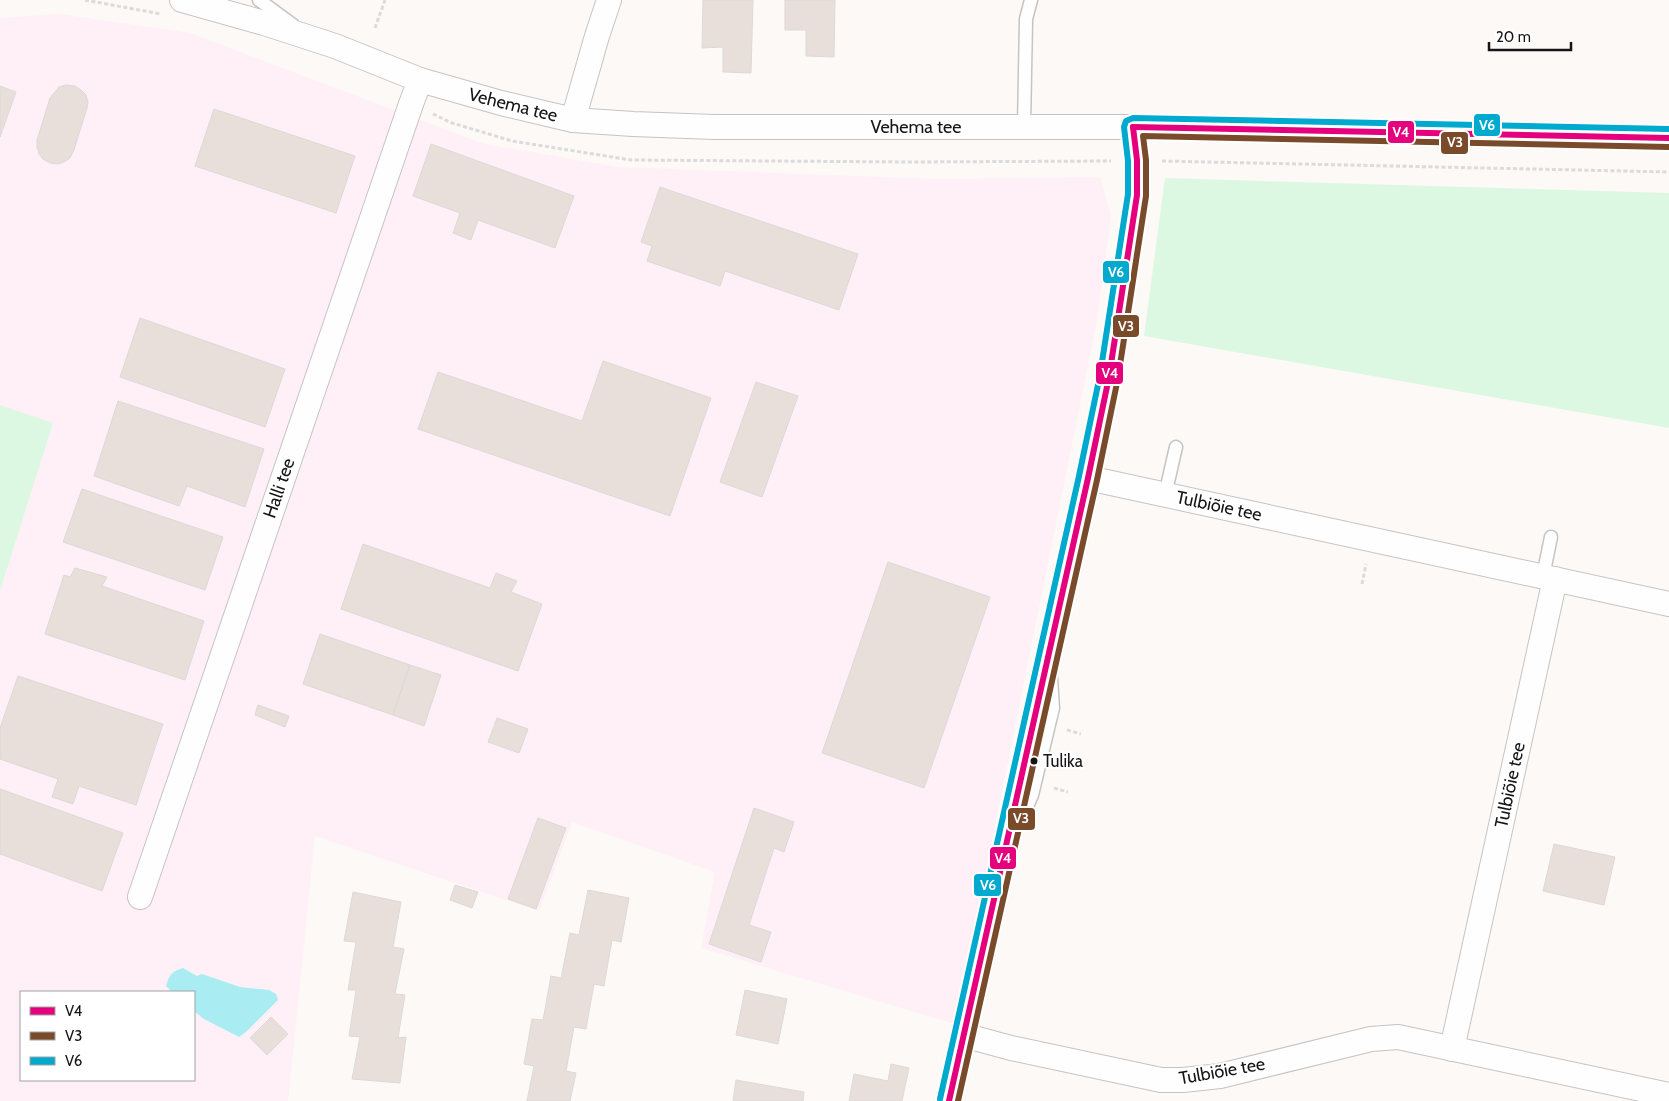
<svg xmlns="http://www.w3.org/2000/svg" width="1669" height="1101" viewBox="0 0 1669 1101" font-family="Cabin,sans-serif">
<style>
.industrial{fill:#fef0f6;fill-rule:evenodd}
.green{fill:#ddf8e2}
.water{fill:#a9ecf1}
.building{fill:#e8dfdb;stroke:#dcd9d8}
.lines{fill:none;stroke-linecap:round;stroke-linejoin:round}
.lane-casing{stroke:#c6c4c2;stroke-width:15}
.street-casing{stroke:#c6c4c2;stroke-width:26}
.path{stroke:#dcdbdb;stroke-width:3;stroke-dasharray:4 2.5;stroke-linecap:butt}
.lane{stroke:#fffefe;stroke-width:12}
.street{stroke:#fffefe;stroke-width:24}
.bus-1-casing{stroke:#fff;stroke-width:10}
.bus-2-casing{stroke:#fff;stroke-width:10}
.bus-3-casing{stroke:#fff;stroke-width:10}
.bus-1{stroke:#e5007d;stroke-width:6}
.bus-2{stroke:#7a4b2a;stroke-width:6}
.bus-3{stroke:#00a9ce;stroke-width:6}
.bus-dot{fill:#161414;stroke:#fff;stroke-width:2}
.labels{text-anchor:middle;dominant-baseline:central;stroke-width:4;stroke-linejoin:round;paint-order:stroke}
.bus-label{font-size:17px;fill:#161414;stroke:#fff;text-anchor:start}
.street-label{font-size:18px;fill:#161414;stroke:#fff}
.line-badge{stroke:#fff;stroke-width:2}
.badge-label{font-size:14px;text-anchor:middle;font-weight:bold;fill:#fff}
</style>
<rect width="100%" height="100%" fill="#fcf9f7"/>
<path class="industrial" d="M60 14 190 33 484 144 618 167 934 179 1100 177 1111 216 1097 320 955 1024 701 948 715 872 572 822 539 911 315 836 288 1101H0V18ZM21 992H194V1080H21Z"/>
<g class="green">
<polygon points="1165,178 1669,193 1669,428 1144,336"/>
<polygon points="0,405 53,423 0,591"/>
</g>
<path class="water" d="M183 968 197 976 202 974 240 987 269 990 276 994 278 1000 246 1032 239 1037 204 1019 194 1011V992H172L166 986C169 975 172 971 183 968Z"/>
<g class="building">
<polygon points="703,0 753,0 751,73 723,72 723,47 702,48"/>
<polygon points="785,0 835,0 834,57 806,56 806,30 785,30"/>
<polygon points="66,85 75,86 81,90 86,95 88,102 87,108 74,150 70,158 64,162 58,164 50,163 43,159 39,154 37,147 37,140 50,98 59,87"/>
<polygon points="0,86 16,92 0,137"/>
<polygon points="214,109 355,156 336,213 195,166"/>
<polygon points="431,144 574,196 555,248 478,220 471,240 453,233 460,213 413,196"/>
<polygon points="660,187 858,254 839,310 725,271 720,286 647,261 652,246 641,242"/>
<polygon points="140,318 285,369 265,427 120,377"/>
<polygon points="603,361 711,398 670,516 418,429 438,372 582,421"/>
<polygon points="756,382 798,396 762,497 720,482"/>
<polygon points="118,401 264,449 245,507 187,486 179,506 94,476"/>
<polygon points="82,489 223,537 205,590 63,542"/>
<polygon points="363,544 490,588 496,573 517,581 511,592 542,604 518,671 341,609"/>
<polygon points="888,562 990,597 924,788 822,753"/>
<polygon points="75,568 107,577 102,586 204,621 185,680 45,634 64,575 70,577"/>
<polygon points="320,634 410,665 393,715 303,684"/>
<polygon points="410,665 441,675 424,726 393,715"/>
<polygon points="18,676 163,724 136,805 79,786 73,804 52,797 58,779 0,759 0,728"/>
<polygon points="258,705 289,716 285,727 255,715"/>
<polygon points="497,718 528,729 519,753 488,742"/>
<polygon points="0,789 123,833 102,891 0,854"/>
<polygon points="754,808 794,822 784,852 774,848 749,925 771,932 761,962 709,944"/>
<polygon points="538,818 566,828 536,909 508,899"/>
<polygon points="1554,844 1615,857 1604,905 1543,891"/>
<polygon points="455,885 478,892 472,908 450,900"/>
<polygon points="588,890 629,898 621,942 612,940 604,986 594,984 586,1029 574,1027 566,1071 576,1073 570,1101 527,1101 534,1066 524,1064 532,1019 543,1020 551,976 561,978 570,933 579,935"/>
<polygon points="353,892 401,902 393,947 404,949 395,994 405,995 398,1038 406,1037 400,1083 352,1079 360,1037 349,1036 356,990 348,990 356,942 344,941"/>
<polygon points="745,990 787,999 778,1044 736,1035"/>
<polygon points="271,1017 288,1034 267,1055 250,1038"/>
<polygon points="891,1064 909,1068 902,1101 849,1101 854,1074 888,1081"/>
<polygon points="736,1080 804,1092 803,1101 733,1101"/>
</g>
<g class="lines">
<defs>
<g id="lane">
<polyline points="259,0 293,25"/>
<polyline points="1024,127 1026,19 1031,0"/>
<polyline points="1165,495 1176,447"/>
<polyline points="1543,576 1551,537"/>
<polyline points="1020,823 1032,795 1053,708 1051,678"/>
</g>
<g id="street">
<polyline points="182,0 264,23 335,46 420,80 501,103 573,120 633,124 714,127 1133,127 1669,138"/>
<polyline points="573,120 597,36 609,0"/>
<polyline points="1088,478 1669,604"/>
<polyline points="140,897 411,104 420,80"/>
<polyline points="963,1035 1011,1048 1161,1080 1183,1080 1220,1076 1371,1039 1398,1037 1669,1095"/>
<polyline points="1452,1049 1555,579"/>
<polyline points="949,1101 1088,478 1109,377 1137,195 1137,160 1133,127"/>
</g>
</defs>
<use href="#lane" class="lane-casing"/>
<use href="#street" class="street-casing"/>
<g class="path">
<polyline points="85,0 161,14"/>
<polyline points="375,28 385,0"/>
<polyline points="433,114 452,123 512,141 631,160 910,162 1111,161"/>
<polyline points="1162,161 1669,172"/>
<polyline points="1362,584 1366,564"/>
<polyline points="1067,730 1081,734"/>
<polyline points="1054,788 1068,792"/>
</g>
<use href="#lane" class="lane"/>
<use href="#street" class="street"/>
<defs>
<g id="bus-1">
<polyline points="1133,127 1669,138"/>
<polyline points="949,1101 1088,478 1109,377 1137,195 1137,160 1133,127"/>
</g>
<polyline id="bus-2" points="958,1101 1097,480 1118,378 1146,196 1146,160 1143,136 1669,147"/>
<polyline id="bus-3" points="940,1099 1079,476 1100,375 1128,194 1128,161 1124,127 1126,121 1133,118 1669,129"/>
</defs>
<use href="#bus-1" class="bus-1-casing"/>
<use href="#bus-2" class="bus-2-casing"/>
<use href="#bus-3" class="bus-3-casing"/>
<use href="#bus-1" class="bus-1"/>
<use href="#bus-2" class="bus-2"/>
<use href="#bus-3" class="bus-3"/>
</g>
<circle class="bus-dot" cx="1034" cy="761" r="4.5"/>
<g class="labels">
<g class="bus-label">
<text x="1043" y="761">Tulika</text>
</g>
<g class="street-label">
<text transform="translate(513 105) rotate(14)">Vehema tee</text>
<text x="916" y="127">Vehema tee</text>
<text transform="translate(279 488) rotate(-71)">Halli tee</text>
<text transform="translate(1219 506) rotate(12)">Tulbiõie tee</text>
<text transform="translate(1510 785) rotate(-78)">Tulbiõie tee</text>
<text transform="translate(1222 1071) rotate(-10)">Tulbiõie tee</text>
</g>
</g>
<g class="line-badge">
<rect x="1473" y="113" width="28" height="24" rx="5" fill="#00a9ce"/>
<rect x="1387" y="120" width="28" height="24" rx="5" fill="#e5007d"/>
<rect x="1440" y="131" width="29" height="24" rx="5" fill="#7a4b2a"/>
<rect x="1102" y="260" width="28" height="24" rx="5" fill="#00a9ce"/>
<rect x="1112" y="314" width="28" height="24" rx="5" fill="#7a4b2a"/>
<rect x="1095" y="361" width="29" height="24" rx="5" fill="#e5007d"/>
<rect x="1007" y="807" width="29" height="24" rx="5" fill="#7a4b2a"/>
<rect x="989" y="846" width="28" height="24" rx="5" fill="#e5007d"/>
<rect x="973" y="873" width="29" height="24" rx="5" fill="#00a9ce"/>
</g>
<g class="badge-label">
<text x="1487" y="130">V6</text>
<text x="1401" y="137">V4</text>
<text x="1455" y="147">V3</text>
<text x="1116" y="277">V6</text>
<text x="1126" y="331">V3</text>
<text x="1110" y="378">V4</text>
<text x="1021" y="823">V3</text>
<text x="1003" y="863">V4</text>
<text x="988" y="890">V6</text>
</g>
<rect x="20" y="991" width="175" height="90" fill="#ffffff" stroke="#a2a1a1"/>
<rect x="30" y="1007" width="25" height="8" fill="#e5007d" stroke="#a2a1a1"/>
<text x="65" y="1016" font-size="15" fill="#161414">V4</text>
<rect x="30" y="1032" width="25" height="8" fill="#7a4b2a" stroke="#a2a1a1"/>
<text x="65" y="1041" font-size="15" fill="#161414">V3</text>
<rect x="30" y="1057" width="25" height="8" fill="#00a9ce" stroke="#a2a1a1"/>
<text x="65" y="1066" font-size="15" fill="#161414">V6</text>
<path d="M1489 42v8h82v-8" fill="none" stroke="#161414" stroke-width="2.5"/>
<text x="1496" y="42" font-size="15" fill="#161414" stroke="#ffffff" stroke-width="4" paint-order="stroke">20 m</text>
</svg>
